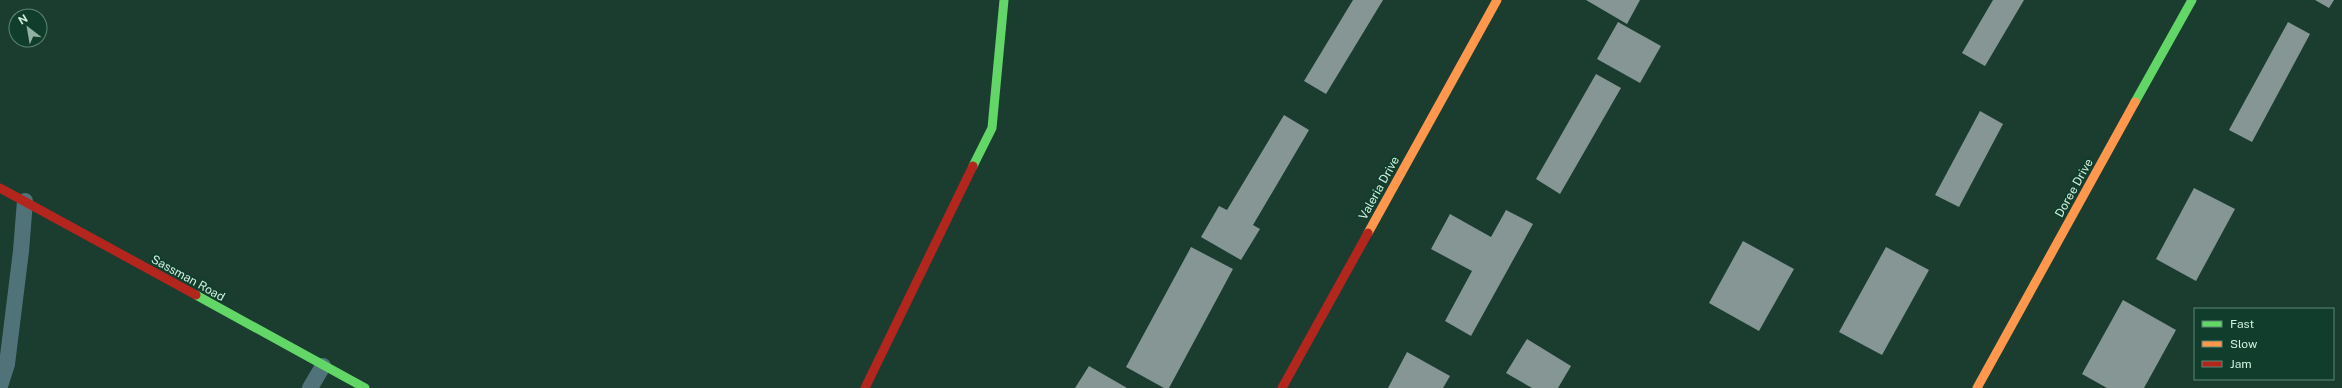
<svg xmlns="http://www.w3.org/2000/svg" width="2342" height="388" viewBox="0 0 2342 388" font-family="'Public Sans',sans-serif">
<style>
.building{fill:#869695}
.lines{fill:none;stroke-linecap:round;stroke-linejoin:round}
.lane{stroke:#50737a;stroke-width:16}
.fast{stroke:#63d668;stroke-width:9}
.slow{stroke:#ff974d;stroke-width:9}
.jam{stroke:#b3261e;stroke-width:9}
.labels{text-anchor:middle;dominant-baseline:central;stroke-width:4;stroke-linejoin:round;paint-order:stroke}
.street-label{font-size:12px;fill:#d1efe0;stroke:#113e2c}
</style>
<rect width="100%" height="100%" fill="#1a3d30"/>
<g class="building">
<polygon points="1353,0 1383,0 1326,94 1304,81"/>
<polygon points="1586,0 1640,0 1627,24"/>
<polygon points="1993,0 2024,0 1985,66 1962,53"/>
<polygon points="2315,0 2334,0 2329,8"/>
<polygon points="1618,22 1661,46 1640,83 1597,59"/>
<polygon points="2288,22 2310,34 2252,142 2229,130"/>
<polygon points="1596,74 1621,88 1560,194 1536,179"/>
<polygon points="1980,111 2003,124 1959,207 1935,195"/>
<polygon points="1284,115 1309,130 1253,225 1260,229 1241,260 1201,237 1219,206 1227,210"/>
<polygon points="2194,188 2235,209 2196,281 2156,259"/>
<polygon points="1506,210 1533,224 1471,336 1445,321 1472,271 1431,249 1450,214 1491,237"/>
<polygon points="1743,241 1794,269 1759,331 1709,303"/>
<polygon points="1191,247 1233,269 1169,388 1164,388 1126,367"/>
<polygon points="1886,247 1929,270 1882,355 1839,332"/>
<polygon points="2123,300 2176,330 2144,388 2107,388 2082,374"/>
<polygon points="1527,339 1571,366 1558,388 1532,388 1506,373"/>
<polygon points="1407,352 1450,376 1443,388 1388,388"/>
<polygon points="1089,366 1127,388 1075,388"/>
</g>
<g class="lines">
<g class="lane">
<polyline points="0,386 7,364 21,251 25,201"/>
<polyline points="310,388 323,366"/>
</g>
<g class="fast">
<polyline points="2135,102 2192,0"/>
<polyline points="973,166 992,128 1004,0"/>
<polyline points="196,295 365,388"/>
</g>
<g class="slow">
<polyline points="1368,233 1497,0"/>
<polyline points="1977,388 2135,102"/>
</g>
<g class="jam">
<polyline points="0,188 196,295"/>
<polyline points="865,388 973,166"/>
<polyline points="1282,388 1368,233"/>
</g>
</g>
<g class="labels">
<g class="street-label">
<text transform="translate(1379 188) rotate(-61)">Valeria Drive</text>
<text transform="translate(2074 188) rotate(-61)">Doree Drive</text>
<text transform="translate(188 278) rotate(29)">Sassman Road</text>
</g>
</g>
<rect x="2194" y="308" width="140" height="72" fill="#113e2c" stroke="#5e8574"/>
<rect x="2202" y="321" width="20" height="6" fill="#63d668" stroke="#5e8574"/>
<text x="2230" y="328" font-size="12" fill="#d1efe0">Fast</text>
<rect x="2202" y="341" width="20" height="6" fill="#ff974d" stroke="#5e8574"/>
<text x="2230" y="348" font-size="12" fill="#d1efe0">Slow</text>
<rect x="2202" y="361" width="20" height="6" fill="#b3261e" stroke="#5e8574"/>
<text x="2230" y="368" font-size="12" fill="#d1efe0">Jam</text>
<g transform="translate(28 28) rotate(329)"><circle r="19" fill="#113e2c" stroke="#5e8574"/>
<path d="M0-3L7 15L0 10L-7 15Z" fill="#91b1a2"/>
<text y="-6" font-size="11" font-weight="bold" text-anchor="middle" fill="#d1efe0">N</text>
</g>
</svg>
